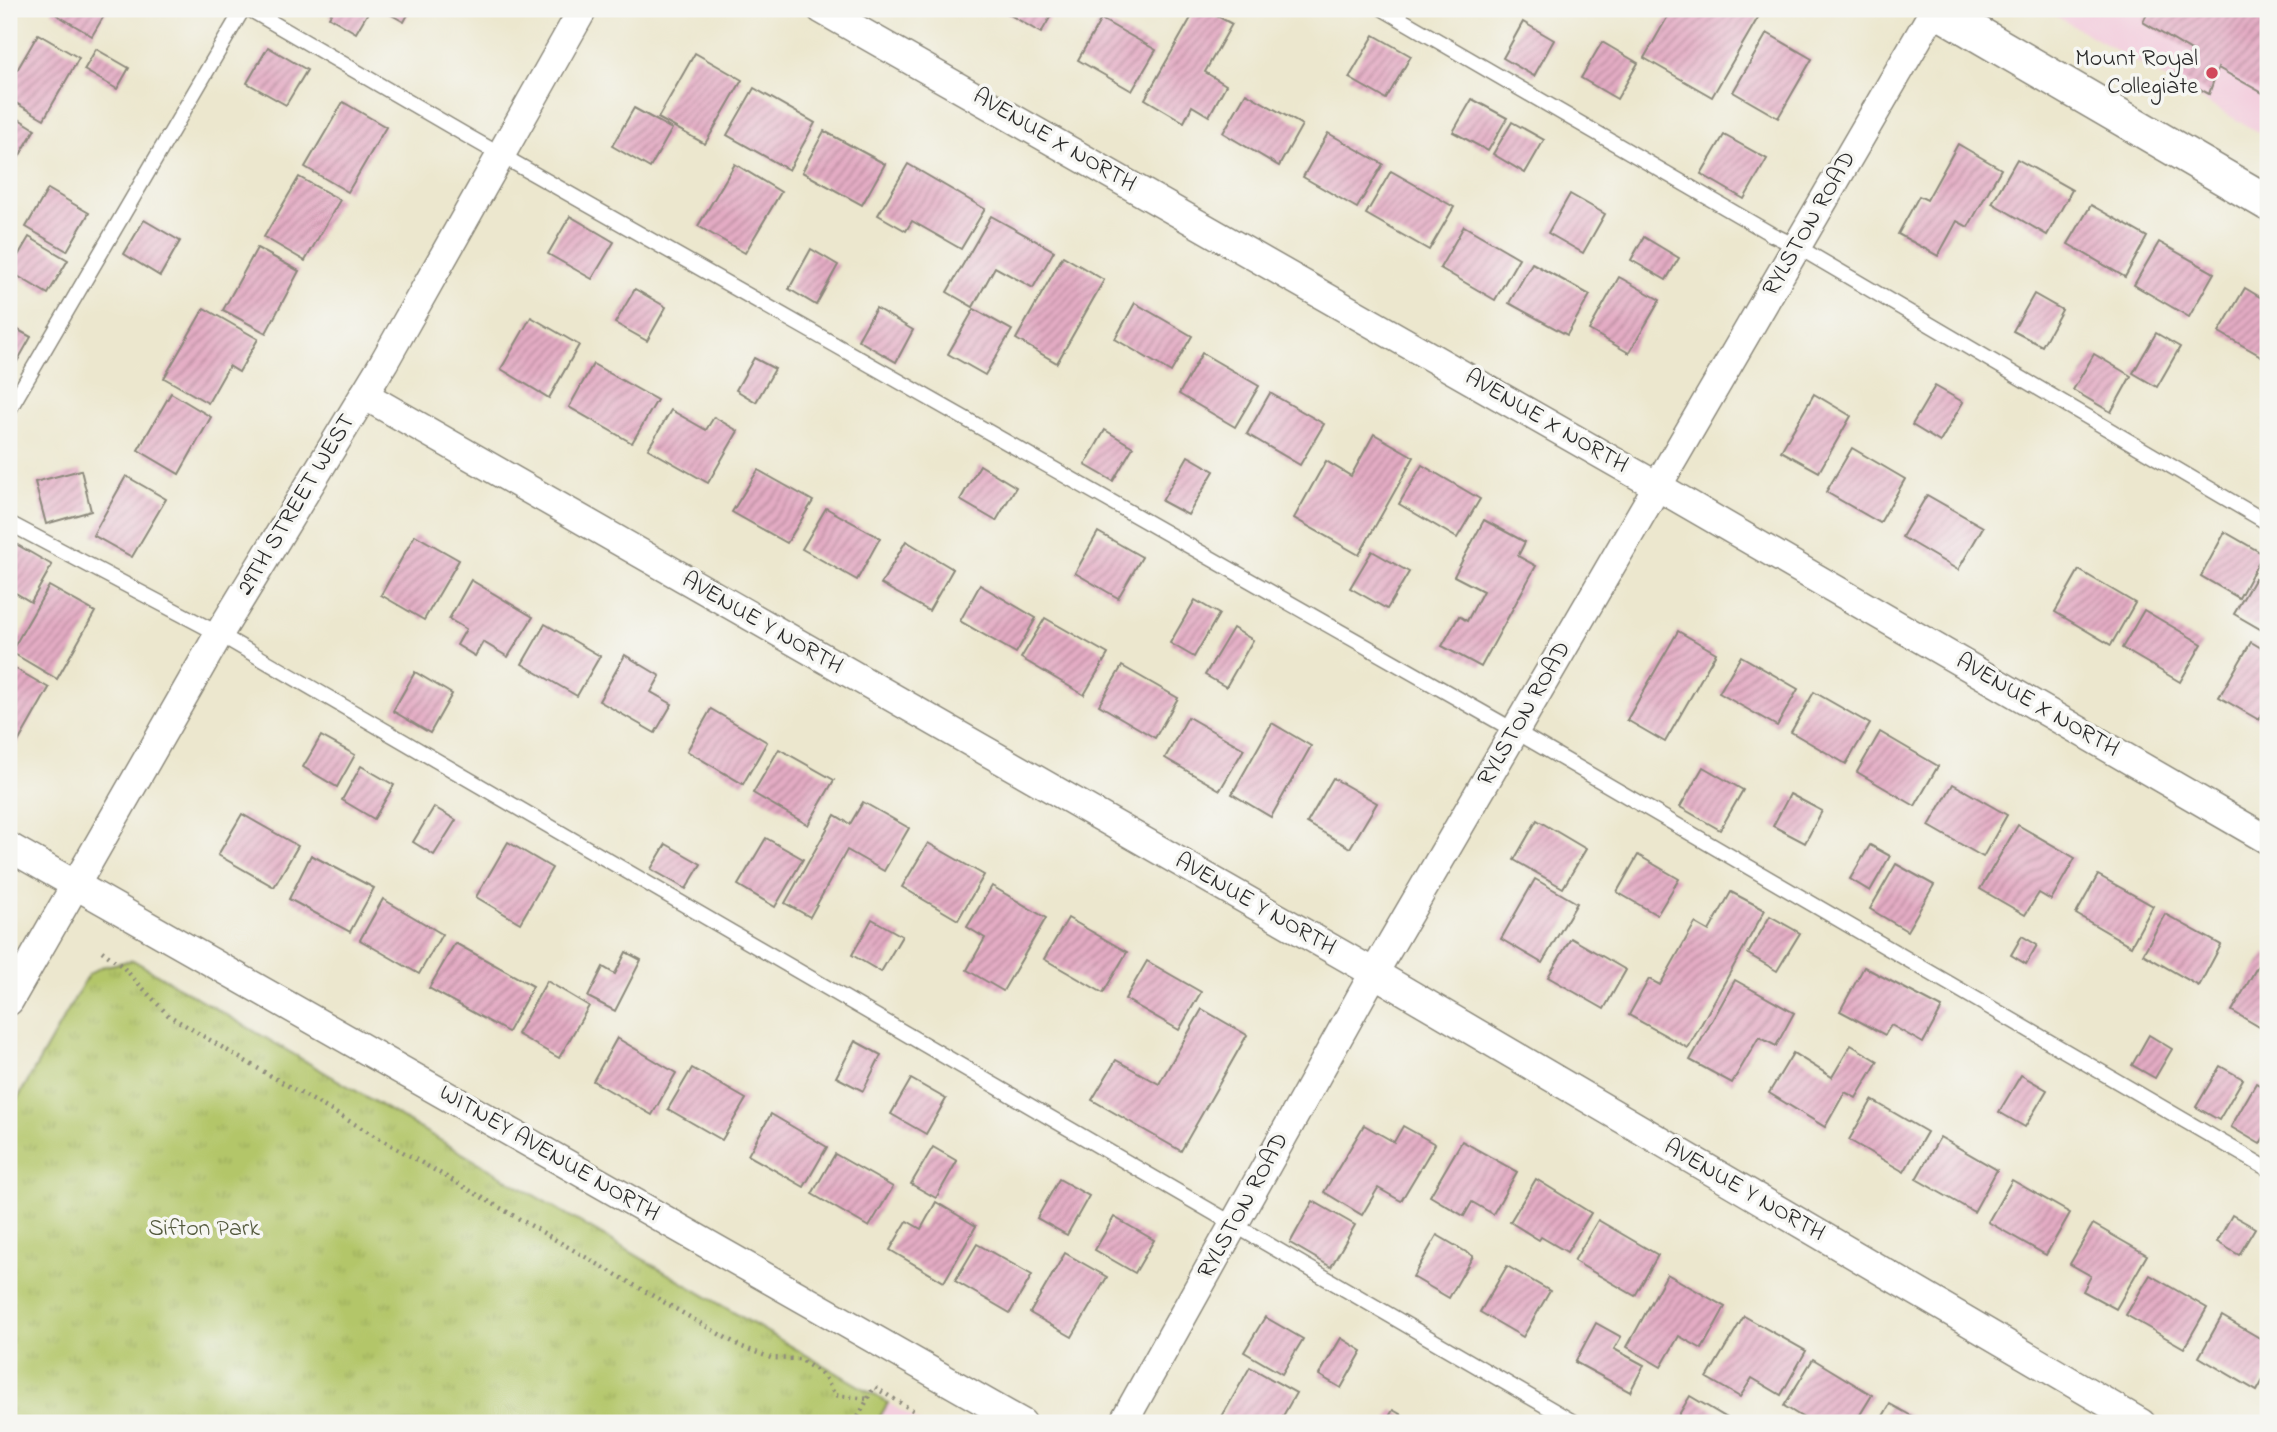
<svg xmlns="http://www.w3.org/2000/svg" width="2277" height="1432" viewBox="0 0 2277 1432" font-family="'Indie Flower',sans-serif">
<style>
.built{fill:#f3cfde}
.park{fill:url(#park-tufts);stroke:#6f784a;stroke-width:2}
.building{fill:url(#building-hatch)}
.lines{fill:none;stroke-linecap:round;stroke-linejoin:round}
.service-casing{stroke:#8c897c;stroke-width:17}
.minor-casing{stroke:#8c897c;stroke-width:31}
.tertiary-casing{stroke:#8c897c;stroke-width:38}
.path{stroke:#8c897c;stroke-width:4.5;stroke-dasharray:2 5;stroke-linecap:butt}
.service{stroke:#fff;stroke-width:14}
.minor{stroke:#fff;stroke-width:28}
.tertiary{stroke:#fff;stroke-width:35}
.poi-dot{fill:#d1495b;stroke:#f6f6f2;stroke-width:2.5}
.labels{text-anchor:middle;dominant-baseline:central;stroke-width:7;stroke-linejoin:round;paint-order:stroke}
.poi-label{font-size:24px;fill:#2b2b2b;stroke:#f6f6f2;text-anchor:end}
.street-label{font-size:24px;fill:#2b2b2b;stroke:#f6f6f2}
.park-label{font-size:24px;fill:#545a3e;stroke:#f6f6f2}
</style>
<defs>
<pattern id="park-tufts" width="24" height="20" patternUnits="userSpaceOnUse" patternTransform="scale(1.75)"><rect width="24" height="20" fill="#b3c669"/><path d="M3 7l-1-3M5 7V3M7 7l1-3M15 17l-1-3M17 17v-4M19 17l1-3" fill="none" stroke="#9aaa5b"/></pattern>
<pattern id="building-hatch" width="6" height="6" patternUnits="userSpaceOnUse" patternTransform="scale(1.75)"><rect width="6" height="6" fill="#e4acc4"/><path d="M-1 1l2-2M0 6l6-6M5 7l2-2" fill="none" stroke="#b98c9f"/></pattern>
</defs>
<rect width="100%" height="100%" fill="#f6f6f2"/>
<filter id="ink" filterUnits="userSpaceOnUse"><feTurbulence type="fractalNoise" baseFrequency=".0143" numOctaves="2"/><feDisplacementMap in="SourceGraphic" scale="14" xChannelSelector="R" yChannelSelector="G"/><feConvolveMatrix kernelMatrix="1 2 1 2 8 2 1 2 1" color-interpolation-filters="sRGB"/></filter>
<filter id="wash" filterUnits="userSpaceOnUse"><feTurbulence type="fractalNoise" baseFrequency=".00686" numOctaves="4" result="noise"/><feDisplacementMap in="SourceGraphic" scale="28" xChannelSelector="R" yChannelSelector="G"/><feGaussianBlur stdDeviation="1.57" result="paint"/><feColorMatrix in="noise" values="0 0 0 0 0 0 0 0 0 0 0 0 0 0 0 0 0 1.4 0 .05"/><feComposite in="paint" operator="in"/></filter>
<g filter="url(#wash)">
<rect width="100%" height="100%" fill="#ece7ce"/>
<g class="built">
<polygon points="2044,9 2268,9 2268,138"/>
<polygon points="888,1403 921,1423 876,1423"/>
</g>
<polygon class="park" points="133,960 888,1403 876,1423 9,1423 9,1114 88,975 101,967"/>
<g id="blocks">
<g class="building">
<polygon points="54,9 108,9 92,36 52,12"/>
<polygon points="334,9 370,9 356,33 329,17"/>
<polygon points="381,9 411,9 404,22"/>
<polygon points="1000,9 1055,9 1041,33"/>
<polygon points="1196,9 1204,9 1232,24 1205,72 1226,85 1209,116 1192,106 1184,122 1145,99"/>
<polygon points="1672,9 1763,9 1712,97 1644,58"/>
<polygon points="2149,9 2268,9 2268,96 2218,68 2209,94 2174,75 2193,52 2143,22"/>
<polygon points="1101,19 1156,50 1132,91 1078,60"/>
<polygon points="1523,22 1554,40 1534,76 1503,58"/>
<polygon points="1767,33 1812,59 1778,118 1733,92"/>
<polygon points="38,34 79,58 44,119 9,99 9,84"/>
<polygon points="1374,35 1411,56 1386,99 1349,78"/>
<polygon points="1602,42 1638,63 1617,99 1581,78"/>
<polygon points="268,47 307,70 286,105 247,83"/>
<polygon points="96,49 129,68 117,89 84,70"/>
<polygon points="695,53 742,80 705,144 658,118"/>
<polygon points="754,88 815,123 789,170 727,135"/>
<polygon points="1246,93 1302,125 1279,166 1223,133"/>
<polygon points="1472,99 1507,118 1488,151 1453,132"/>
<polygon points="343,102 386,127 348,192 305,167"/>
<polygon points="634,108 672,129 650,168 612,146"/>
<polygon points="9,113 35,129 9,174"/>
<polygon points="1512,122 1544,140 1525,173 1493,154"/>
<polygon points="824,131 885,164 862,205 802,172"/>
<polygon points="1328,133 1383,164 1357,208 1303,177"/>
<polygon points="1724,135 1767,159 1744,199 1701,174"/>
<polygon points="1958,144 2001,169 1968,227 1957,221 1938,256 1898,234 1919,196 1927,200"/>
<polygon points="2017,159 2072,190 2047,235 1992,203"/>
<polygon points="735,164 781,192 745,253 698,226"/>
<polygon points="908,164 985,209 961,249 912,221 906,231 878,215"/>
<polygon points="1391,171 1454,207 1429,250 1366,214"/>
<polygon points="299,177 340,200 305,261 264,237"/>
<polygon points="48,189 89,213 67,251 26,227"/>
<polygon points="1570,194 1605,214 1583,253 1548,233"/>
<polygon points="2091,205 2147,237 2125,277 2068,244"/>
<polygon points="570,216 614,242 592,279 548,254"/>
<polygon points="991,216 1054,251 1033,288 995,267 973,307 947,292"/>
<polygon points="144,220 180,241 160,276 124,254"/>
<polygon points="1464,226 1519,258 1495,300 1440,268"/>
<polygon points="29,237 68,260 48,294 9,271"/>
<polygon points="1644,237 1679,258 1666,280 1631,260"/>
<polygon points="2159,242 2214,273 2189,317 2134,285"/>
<polygon points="257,248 299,271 266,333 223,310"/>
<polygon points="811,249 838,265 816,305 789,289"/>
<polygon points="1063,256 1104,280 1057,363 1016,339"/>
<polygon points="1532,263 1590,295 1567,335 1509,303"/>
<polygon points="1619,277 1660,300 1629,353 1589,330"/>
<polygon points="2245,288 2268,302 2268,360 2219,332"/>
<polygon points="635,289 666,307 647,341 615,323"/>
<polygon points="2034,294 2062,310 2042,346 2013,331"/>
<polygon points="1135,303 1192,336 1171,372 1115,339"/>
<polygon points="204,308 258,339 239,372 229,366 208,403 164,378"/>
<polygon points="876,308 913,330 896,362 858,340"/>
<polygon points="974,309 1012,330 985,375 948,354"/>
<polygon points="531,317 579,345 549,398 501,369"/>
<polygon points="9,325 31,337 9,376"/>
<polygon points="2156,333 2180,347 2157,387 2133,373"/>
<polygon points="1202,353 1259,386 1235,427 1179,394"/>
<polygon points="2094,354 2131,376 2111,412 2073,390"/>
<polygon points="754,358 775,369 756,402 736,390"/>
<polygon points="593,364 657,400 632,443 569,407"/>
<polygon points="1935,386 1963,402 1940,442 1912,425"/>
<polygon points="171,393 211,417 179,474 138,450"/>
<polygon points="1270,393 1324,424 1300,465 1247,434"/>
<polygon points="1814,394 1851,416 1819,472 1781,451"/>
<polygon points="671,410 706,430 714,417 738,431 708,483 648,449"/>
<polygon points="1105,430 1133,447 1113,481 1085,465"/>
<polygon points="1374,434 1414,457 1359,555 1294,518 1326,461 1351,476"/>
<polygon points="1852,448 1905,479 1880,523 1826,492"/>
<polygon points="1188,456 1214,471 1188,515 1162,501"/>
<polygon points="980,465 1016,487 996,521 960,500"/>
<polygon points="1422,465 1480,499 1457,538 1399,504"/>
<polygon points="81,470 91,511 46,524 35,482"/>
<polygon points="758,470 813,501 787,543 732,512"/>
<polygon points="126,476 166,499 132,557 93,535"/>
<polygon points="1927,495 1983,527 1958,570 1902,537"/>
<polygon points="826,508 880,538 857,580 802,549"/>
<polygon points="1484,520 1525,542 1518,556 1536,566 1481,667 1442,646 1459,616 1467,621 1483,591 1454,576"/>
<polygon points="1098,532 1142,557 1118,598 1075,573"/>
<polygon points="2225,532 2263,554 2239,598 2201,576"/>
<polygon points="415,535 459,560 424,620 381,595"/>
<polygon points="9,540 52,565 31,602 9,589"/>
<polygon points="906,541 953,569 929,611 881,584"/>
<polygon points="1372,551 1409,572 1387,609 1350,588"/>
<polygon points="2079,570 2135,603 2111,645 2055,612"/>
<polygon points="2255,578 2268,586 2267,633 2234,614"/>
<polygon points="471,580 533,617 508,657 483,642 475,656 457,645 466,629 449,619"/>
<polygon points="980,585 1036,618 1016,653 960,621"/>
<polygon points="49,586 95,612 57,679 11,652"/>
<polygon points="1195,600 1219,614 1194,657 1170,643"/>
<polygon points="2144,610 2202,644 2180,682 2122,648"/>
<polygon points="1045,618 1108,654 1084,695 1021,658"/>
<polygon points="545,624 600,656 577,696 522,664"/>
<polygon points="1233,628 1253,640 1226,687 1205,675"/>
<polygon points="1678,631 1716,653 1665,742 1627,720"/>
<polygon points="2251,642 2268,652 2268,705 2259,720 2219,697"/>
<polygon points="625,655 660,676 651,692 672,704 655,733 599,701"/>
<polygon points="1741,656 1798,689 1777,726 1719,693"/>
<polygon points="9,665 49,688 9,758"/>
<polygon points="1122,666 1178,698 1155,738 1099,705"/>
<polygon points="415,672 452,694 430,733 393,711"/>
<polygon points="1814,692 1870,724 1846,764 1791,732"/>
<polygon points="711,709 767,742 743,784 687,751"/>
<polygon points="1188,717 1244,749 1220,790 1165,758"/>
<polygon points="1272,723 1311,746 1271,817 1232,794"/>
<polygon points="1880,732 1938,766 1915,806 1857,772"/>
<polygon points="321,736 355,755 337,787 303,767"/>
<polygon points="779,749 834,780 808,825 753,793"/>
<polygon points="361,766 394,785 374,819 342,800"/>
<polygon points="1703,767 1743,790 1720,830 1680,807"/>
<polygon points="1333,778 1377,803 1350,848 1307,823"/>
<polygon points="1953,784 2007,815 1983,857 1929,826"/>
<polygon points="1790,794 1822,811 1805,843 1773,826"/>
<polygon points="863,802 909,828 884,871 847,850 810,917 785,903 835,815 850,824"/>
<polygon points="434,807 456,820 434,855 413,842"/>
<polygon points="242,814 298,846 274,887 218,855"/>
<polygon points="1537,820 1586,849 1563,888 1514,860"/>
<polygon points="2018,825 2075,858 2051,900 2039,893 2025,915 1980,889"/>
<polygon points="766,838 803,859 775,907 738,885"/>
<polygon points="508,842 552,868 520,923 476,897"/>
<polygon points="928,843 984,875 958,920 902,887"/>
<polygon points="666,844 701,864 686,889 651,869"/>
<polygon points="1870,845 1890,856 1870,891 1850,879"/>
<polygon points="311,855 374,888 350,932 289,899"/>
<polygon points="1638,855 1679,879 1657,915 1617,892"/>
<polygon points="1896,864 1934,885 1907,931 1870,909"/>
<polygon points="2098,875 2153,906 2131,946 2076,914"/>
<polygon points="1535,879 1577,903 1542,963 1501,939"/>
<polygon points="992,886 1046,918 1003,991 967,970 985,938 967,927"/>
<polygon points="1731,892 1765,910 1688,1048 1629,1015 1649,979 1660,985 1695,923 1709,931"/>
<polygon points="383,899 442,934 419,974 360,940"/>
<polygon points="2165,914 2221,945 2199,986 2143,954"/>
<polygon points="1770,916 1800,933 1777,971 1748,954"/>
<polygon points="1068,918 1127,952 1103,993 1044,959"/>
<polygon points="872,919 902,936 881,972 852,955"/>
<polygon points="2022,936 2037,945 2026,964 2011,955"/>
<polygon points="1571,938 1626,970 1604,1009 1548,977"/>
<polygon points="455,943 533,986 508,1032 429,988"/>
<polygon points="626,952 641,960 615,1011 588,997 603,967 615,974"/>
<polygon points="2265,953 2268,955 2268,1032 2232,1011"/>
<polygon points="1147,961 1201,992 1179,1030 1125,999"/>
<polygon points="1864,967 1942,1008 1923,1043 1891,1025 1885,1035 1840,1011"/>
<polygon points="1735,980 1794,1013 1776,1046 1759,1037 1732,1083 1690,1060"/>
<polygon points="547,981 589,1006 559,1058 517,1034"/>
<polygon points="1202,1009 1247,1035 1181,1151 1092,1100 1116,1060 1159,1084"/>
<polygon points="2149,1035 2172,1049 2155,1078 2132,1065"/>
<polygon points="617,1038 676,1073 652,1115 593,1081"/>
<polygon points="855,1041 881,1055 863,1091 836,1077"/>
<polygon points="1851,1045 1878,1061 1856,1098 1845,1092 1825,1127 1769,1093 1793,1053 1832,1077"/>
<polygon points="2220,1066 2243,1079 2219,1120 2196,1107"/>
<polygon points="692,1068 746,1099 722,1140 668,1109"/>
<polygon points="2021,1075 2047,1090 2025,1127 1999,1112"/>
<polygon points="911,1079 946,1099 926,1134 891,1114"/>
<polygon points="2256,1083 2268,1090 2268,1130 2260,1144 2231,1127"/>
<polygon points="1872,1100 1927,1132 1904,1172 1849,1140"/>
<polygon points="771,1114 827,1147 804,1187 748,1155"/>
<polygon points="1364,1125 1394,1142 1403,1126 1435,1144 1401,1201 1378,1188 1362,1215 1324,1192"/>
<polygon points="1940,1137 1997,1170 1974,1212 1916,1179"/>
<polygon points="1462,1141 1517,1172 1493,1214 1472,1202 1464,1216 1430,1196"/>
<polygon points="933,1147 957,1161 936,1198 911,1184"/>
<polygon points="835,1154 893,1187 869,1227 812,1194"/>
<polygon points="1059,1179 1089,1196 1067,1235 1037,1218"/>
<polygon points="1536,1179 1591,1213 1567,1252 1541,1237 1539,1240 1510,1222"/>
<polygon points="2012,1180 2070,1213 2046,1255 1988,1222"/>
<polygon points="1313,1201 1355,1225 1331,1267 1290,1243"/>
<polygon points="936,1202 976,1226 944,1282 890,1250 907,1221 921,1229"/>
<polygon points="2232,1215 2255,1228 2239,1255 2217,1242"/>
<polygon points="1114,1217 1154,1240 1135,1273 1095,1250"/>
<polygon points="1598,1220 1658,1255 1635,1296 1574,1261"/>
<polygon points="2093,1224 2147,1255 2116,1309 2083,1291 2091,1276 2070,1264"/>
<polygon points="1437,1235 1473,1256 1449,1298 1413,1277"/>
<polygon points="977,1244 1032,1275 1010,1313 955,1281"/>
<polygon points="1065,1253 1107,1277 1072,1337 1030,1313"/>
<polygon points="1507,1266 1550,1291 1523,1337 1480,1312"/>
<polygon points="1667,1274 1725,1307 1702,1349 1679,1336 1661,1367 1627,1347"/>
<polygon points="2150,1275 2207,1308 2184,1348 2126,1315"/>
<polygon points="1744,1316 1806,1351 1781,1395 1752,1378 1740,1397 1707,1378"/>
<polygon points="2222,1316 2268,1343 2268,1371 2257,1391 2199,1357"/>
<polygon points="1265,1317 1303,1339 1282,1374 1244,1352"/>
<polygon points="1596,1323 1621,1337 1614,1349 1644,1365 1630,1392 1575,1362"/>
<polygon points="1341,1338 1362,1351 1341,1388 1319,1375"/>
<polygon points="1813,1359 1872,1395 1855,1423 1812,1423 1784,1406"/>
<polygon points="1250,1367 1296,1393 1279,1423 1226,1423 1220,1420"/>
<polygon points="1690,1396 1727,1418 1725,1423 1674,1423"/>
<polygon points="1890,1404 1924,1423 1879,1423"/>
<polygon points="1393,1410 1416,1423 1385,1423"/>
</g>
</g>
</g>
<g filter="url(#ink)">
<use href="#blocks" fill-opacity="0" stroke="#8c897c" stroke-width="2"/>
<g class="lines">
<defs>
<g id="service">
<polyline points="249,9 469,137 1515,731 2268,1169"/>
<polyline points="1383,9 1771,234 1798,247 2268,523"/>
<polyline points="9,410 243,9"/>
<polyline points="9,523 219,634 1575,1423"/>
</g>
<g id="minor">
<polyline points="821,9 1657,486 2268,840"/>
<polyline points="364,395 1374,973 2141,1423"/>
<polyline points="9,847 1022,1423"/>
<polyline points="9,1001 219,634 384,362 583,9"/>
<polyline points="1123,1423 1374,973 1935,9"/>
</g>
<polyline id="tertiary" points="1935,9 2268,203"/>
</defs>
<use href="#service" class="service-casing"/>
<use href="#minor" class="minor-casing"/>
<use href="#tertiary" class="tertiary-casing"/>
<g class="path">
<polyline points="102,951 123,967 168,1015 245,1061 740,1346 771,1358 800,1359 824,1376 835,1395 868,1399"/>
<polyline points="855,1423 874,1387 914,1411"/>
</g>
<use href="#service" class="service"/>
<use href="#minor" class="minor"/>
<use href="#tertiary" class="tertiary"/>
</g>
</g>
<circle class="poi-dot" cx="2212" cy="73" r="7"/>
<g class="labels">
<g class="poi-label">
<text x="2198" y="59">Mount Royal<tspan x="2198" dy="28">Collegiate</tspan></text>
</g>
<g class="street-label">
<text transform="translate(1054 141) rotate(30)">AVENUE X NORTH</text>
<text transform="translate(1810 224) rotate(-60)">RYLSTON ROAD</text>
<text transform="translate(1546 422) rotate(30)">AVENUE X NORTH</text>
<text transform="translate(297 505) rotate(-59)">29TH STREET WEST</text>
<text transform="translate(762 624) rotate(30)">AVENUE Y NORTH</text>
<text transform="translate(2037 706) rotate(30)">AVENUE X NORTH</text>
<text transform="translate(1525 714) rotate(-60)">RYLSTON ROAD</text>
<text transform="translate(1255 905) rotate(30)">AVENUE Y NORTH</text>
<text transform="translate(549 1154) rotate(30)">WITNEY AVENUE NORTH</text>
<text transform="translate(1744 1191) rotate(30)">AVENUE Y NORTH</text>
<text transform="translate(1244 1206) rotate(-61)">RYLSTON ROAD</text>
</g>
<g class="park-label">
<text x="204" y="1229">Sifton Park</text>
</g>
</g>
<rect width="2277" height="1432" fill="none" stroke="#f6f6f2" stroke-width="35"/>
</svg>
